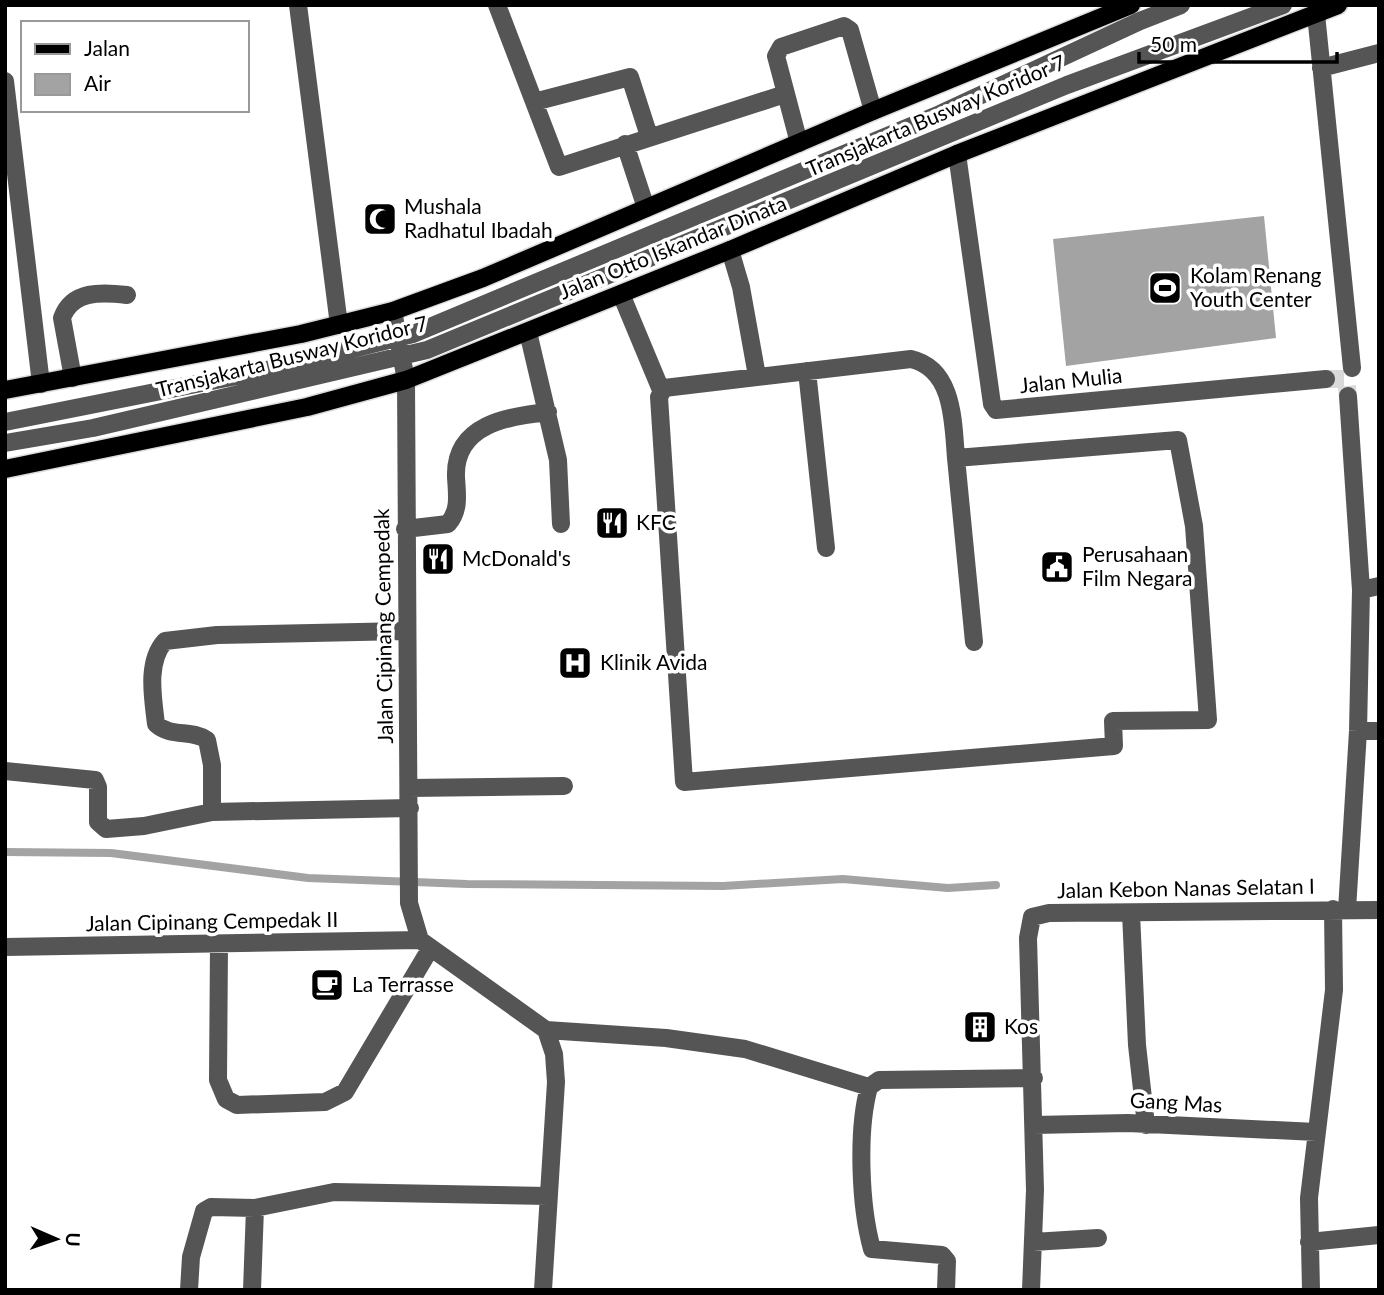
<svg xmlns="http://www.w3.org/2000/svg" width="1384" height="1295" viewBox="0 0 1384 1295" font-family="Lato,sans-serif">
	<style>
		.water { fill: #a3a3a3 }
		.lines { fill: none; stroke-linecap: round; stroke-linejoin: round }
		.stream { stroke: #a3a3a3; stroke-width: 8 }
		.minor-tunnel { stroke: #d9d9d9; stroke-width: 18; stroke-dasharray: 18 9; stroke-linecap: butt }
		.major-casing { stroke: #dbdbdb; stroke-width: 21 }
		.minor { stroke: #555; stroke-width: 18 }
		.major { stroke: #000; stroke-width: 18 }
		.labels { text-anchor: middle; stroke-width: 7; stroke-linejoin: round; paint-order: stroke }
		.street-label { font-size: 21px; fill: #000; stroke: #fff }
		.poi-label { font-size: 21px; fill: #000; stroke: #fff; text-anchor: start }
	</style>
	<rect width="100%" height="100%" fill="#fff"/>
	<!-- water -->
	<path class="water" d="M1264,216L1276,338L1066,366L1053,239Z"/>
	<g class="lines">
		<!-- stream -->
		<path class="stream" d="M5,852L111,853L308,878L467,884L723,886L843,879L948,888L996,885"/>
		<!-- minor-tunnel -->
		<path class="minor-tunnel" d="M1326,379H1346L1348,396"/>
		<defs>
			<path id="major" d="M5,390L301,334L393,311L483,278L873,111L1131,5
				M5,469L307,407L406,380L730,250L957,154L1338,5"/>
		</defs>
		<!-- major casing -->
		<use href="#major" class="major-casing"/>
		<!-- minor -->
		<path class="minor" d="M298,5L339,325
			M497,5L559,167L785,94
			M1316,14L1352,368
			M1321,68L1379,53
			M5,81L41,384
			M534,102L630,77L649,136
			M799,143L776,56L781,47L844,26L850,30L873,111
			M625,144L646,208
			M957,154L992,404L996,410L1326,379
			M730,250L741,287L757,376
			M621,294L661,390
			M393,311L406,380L409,903L420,940L546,1030L554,1054L556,1082L543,1290
			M528,332L558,460L561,524
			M807,371L826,548
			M73,378L62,318C72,290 102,292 127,295
			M5,422L271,369L413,334L940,114L1140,21L1181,5
			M5,443L93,428L427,350L1067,85L1283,5
			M956,458L1178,440L1194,526L1208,720L1113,721L1114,746L684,782L659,397L664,388L911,359C954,369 953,422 956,458L974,642
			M405,529L448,524C460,510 457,495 456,477C454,424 509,416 548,412
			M1361,590L1379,586
			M1358,731H1379
			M5,771L95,780L98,787V822L106,829L144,826L212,812L410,808
			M409,788L564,786
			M212,812V765L207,740C192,729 171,738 156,724C153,698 146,662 165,641L217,635L405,631
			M1347,910L1358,731L1361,590L1348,396
			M1131,913L1137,1045L1146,1125
			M219,945L218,1080L226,1099L237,1105L325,1102L345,1092L430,949
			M5,947L420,940
			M546,1030L666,1038L745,1049L869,1087
			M869,1087C857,1130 860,1206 872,1249L942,1255L947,1261L946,1290
			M869,1087L879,1080L1034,1078
			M1034,1125L1128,1123L1316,1132
			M1033,1242L1098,1238
			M1309,1242L1379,1235
			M189,1290L191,1257L204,1211L211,1207L255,1208L334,1192L548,1196
			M252,1290L255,1208
			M1031,1290L1035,1190L1028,938L1032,917L1049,913L1379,910
			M1311,1290L1309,1198L1334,990L1333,909"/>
		<!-- major -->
		<use href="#major" class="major"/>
	</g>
	<!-- icons -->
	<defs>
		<symbol id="mosque-square" viewBox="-11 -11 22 22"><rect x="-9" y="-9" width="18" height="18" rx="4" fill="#000" stroke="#fff"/><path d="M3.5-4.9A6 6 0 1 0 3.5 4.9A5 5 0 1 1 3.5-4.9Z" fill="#fff"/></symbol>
		<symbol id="stadium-square" viewBox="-11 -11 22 22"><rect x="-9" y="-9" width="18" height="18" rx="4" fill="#000" stroke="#fff"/><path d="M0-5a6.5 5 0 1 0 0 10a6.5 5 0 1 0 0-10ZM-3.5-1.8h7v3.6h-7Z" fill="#fff"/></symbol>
		<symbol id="restaurant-square" viewBox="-11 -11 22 22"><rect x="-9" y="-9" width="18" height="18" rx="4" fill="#000" stroke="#fff"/><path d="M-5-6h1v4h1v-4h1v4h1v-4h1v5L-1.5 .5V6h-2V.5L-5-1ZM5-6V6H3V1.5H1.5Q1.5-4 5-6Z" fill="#fff"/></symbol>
		<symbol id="civic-square" viewBox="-11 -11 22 22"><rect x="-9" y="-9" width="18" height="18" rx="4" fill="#000" stroke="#fff"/><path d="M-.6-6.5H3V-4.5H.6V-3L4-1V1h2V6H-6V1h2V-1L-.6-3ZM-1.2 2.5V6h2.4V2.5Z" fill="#fff"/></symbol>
		<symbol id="hospital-square" viewBox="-11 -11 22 22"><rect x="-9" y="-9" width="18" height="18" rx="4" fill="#000" stroke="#fff"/><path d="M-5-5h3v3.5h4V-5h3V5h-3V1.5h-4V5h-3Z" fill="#fff"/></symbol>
		<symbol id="cafe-square" viewBox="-11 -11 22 22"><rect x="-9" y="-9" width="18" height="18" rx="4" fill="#000" stroke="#fff"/><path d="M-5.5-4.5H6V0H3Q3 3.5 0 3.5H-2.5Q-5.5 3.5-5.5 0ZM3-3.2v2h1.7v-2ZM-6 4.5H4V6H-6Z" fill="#fff"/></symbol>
		<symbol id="building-square" viewBox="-11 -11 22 22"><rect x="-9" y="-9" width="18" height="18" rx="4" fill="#000" stroke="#fff"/><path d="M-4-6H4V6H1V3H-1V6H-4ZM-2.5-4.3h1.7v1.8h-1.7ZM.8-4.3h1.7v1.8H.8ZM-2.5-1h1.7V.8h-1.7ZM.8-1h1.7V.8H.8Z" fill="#fff"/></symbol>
	</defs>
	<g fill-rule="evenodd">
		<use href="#mosque-square" x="361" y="200" width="38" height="38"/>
		<use href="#stadium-square" x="1146" y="269" width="38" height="38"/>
		<use href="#restaurant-square" x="593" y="504" width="38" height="38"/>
		<use href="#restaurant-square" x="419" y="540" width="38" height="38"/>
		<use href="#civic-square" x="1038" y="548" width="38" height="38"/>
		<use href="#hospital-square" x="556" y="644" width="38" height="38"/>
		<use href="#cafe-square" x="308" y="966" width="38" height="38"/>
		<use href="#building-square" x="961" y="1008" width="38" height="38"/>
	</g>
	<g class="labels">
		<!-- street labels -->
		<g class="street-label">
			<text transform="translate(936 116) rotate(-23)" y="7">Transjakarta Busway Koridor 7</text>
			<text transform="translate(673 248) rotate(-22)" y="7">Jalan Otto Iskandar Dinata</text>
			<text transform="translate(292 357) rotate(-14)" y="7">Transjakarta Busway Koridor 7</text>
			<text transform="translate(1071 381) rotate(-6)" y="7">Jalan Mulia</text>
			<text transform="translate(384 626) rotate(-91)" y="7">Jalan Cipinang Cempedak</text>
			<text transform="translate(1186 889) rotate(-1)" y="7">Jalan Kebon Nanas Selatan I</text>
			<text transform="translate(212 922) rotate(-1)" y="7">Jalan Cipinang Cempedak II</text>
			<text transform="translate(1176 1103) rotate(3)" y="7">Gang Mas</text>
		</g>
		<!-- poi labels -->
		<g class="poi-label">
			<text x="404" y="214">Mushala<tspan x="404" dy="24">Radhatul Ibadah</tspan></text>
			<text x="1190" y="283">Kolam Renang<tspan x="1190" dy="24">Youth Center</tspan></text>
			<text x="636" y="530">KFC</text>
			<text x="1082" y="562">Perusahaan<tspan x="1082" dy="24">Film Negara</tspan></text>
			<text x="462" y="566">McDonald's</text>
			<text x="600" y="670">Klinik Avida</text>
			<text x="352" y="992">La Terrasse</text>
			<text x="1004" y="1034">Kos</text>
		</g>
	</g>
	<!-- border -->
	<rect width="1384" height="1295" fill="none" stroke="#000000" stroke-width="14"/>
	<!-- legend -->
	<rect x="21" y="21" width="228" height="91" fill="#ffffff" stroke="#999999" stroke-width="2"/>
	<rect x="35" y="44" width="35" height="10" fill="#000000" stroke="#999999" stroke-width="2"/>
	<text x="84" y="56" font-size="21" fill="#000000">Jalan</text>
	<rect x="35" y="74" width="35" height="21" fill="#a3a3a3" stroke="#999999" stroke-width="2"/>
	<text x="84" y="91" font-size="21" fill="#000000">Air</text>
	<!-- north arrow -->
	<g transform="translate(56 1239) rotate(92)" stroke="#ffffff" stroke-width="5" paint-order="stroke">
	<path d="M0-5L12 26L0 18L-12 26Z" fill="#000000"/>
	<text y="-10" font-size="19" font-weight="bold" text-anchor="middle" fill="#000000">U</text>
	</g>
	<!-- scale -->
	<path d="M1139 52v10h198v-10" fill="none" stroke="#000000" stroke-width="3.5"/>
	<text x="1150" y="52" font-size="21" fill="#000000" stroke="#ffffff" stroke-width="5" paint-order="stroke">50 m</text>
</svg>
